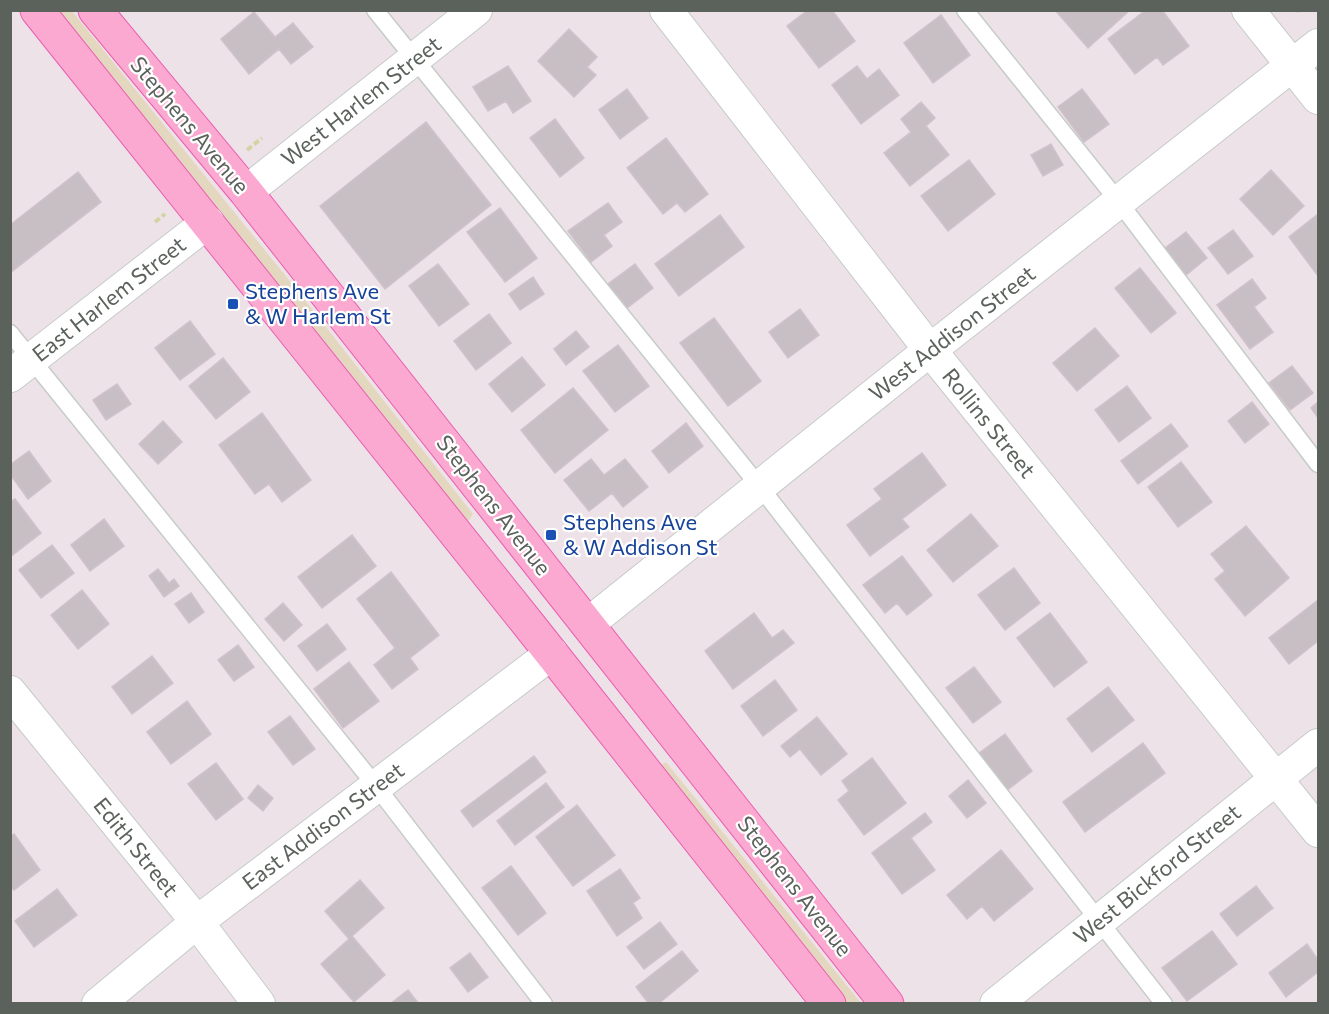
<svg xmlns="http://www.w3.org/2000/svg" width="1329" height="1014" viewBox="0 0 1329 1014" font-family="Commissioner,sans-serif">
	<style>
		.green { fill: #e3d8bf }
		.building { fill: #c8bfc5; stroke: #d1c1cb; stroke-width: 1.5 }
		.lines { fill: none; stroke-linecap: round; stroke-linejoin: round }
		.lane-casing { stroke: #c6ccc8; stroke-width: 19 }
		.street-casing { stroke: #c6ccc8; stroke-width: 34 }
		.primary-casing { stroke: #ea5eb1; stroke-width: 35 }
		.path { stroke: #d5d2a3; stroke-width: 4; stroke-dasharray: 6 3; stroke-linecap: butt }
		.lane { stroke: #fff; stroke-width: 16 }
		.street { stroke: #fff; stroke-width: 32 }
		.primary { stroke: #fba9d0; stroke-width: 33 }
		.transit-dot { fill: #1a4fb4; stroke: #fff; stroke-width: 2 }
		.labels { text-anchor: middle; stroke-width: 4.5; stroke-linejoin: round; paint-order: stroke }
		.street-label { font-size: 22px; fill: #5b625c; stroke: #fff }
		.transit-label { font-size: 22px; fill: #164399; stroke: #fff; text-anchor: start }
	</style>
	<rect width="100%" height="100%" fill="#ede2e8"/>
	<!-- green -->
	<path class="green" d="M55,11H72L293,285L473,514L467,523Z
		M666,762L861,1003H837L651,772Z"/>
	<!-- building -->
	<path class="building" d="M808,10H832L855,41L819,68L787,26Z
		M1055,10H1130L1088,48Z
		M1146,10H1162L1189,46L1163,65L1157,57L1135,74L1108,39Z
		M254,12L275,37L293,23L313,47L291,64L279,49L249,74L221,39Z
		M941,15L970,55L933,83L904,43Z
		M569,29L597,57L587,67L596,75L574,97L538,61Z
		M508,66L531,101L513,113L506,101L488,111L473,87Z
		M857,66L867,79L879,69L899,95L861,124L832,85Z
		M627,89L648,118L620,139L599,110Z
		M1082,89L1109,124L1084,142L1058,107Z
		M921,102L935,118L926,126L949,155L910,186L884,153L911,132L901,119Z
		M555,119L584,158L560,177L530,138Z
		M426,122L491,205L385,289L320,206Z
		M666,138L708,194L685,212L677,203L663,214L627,168Z
		M1051,144L1063,165L1043,176L1031,155Z
		M969,160L995,194L948,231L921,196Z
		M1271,170L1304,206L1273,235L1240,199Z
		M78,172L101,202L10,273V225Z
		M608,203L622,222L604,235L612,246L591,262L568,231Z
		M500,208L537,258L505,282L467,232Z
		M1318,214V276L1289,237Z
		M720,215L744,247L679,296L655,264Z
		M1233,230L1253,256L1228,274L1208,248Z
		M1186,232L1207,258L1185,276L1164,249Z
		M438,264L469,304L439,326L409,286Z
		M635,264L653,288L627,308L608,284Z
		M1140,268L1176,313L1151,333L1115,288Z
		M533,277L544,294L520,310L509,294Z
		M1252,279L1266,298L1254,307L1273,332L1250,349L1217,305Z
		M800,309L819,335L788,358L769,332Z
		M489,314L511,343L476,370L454,341Z
		M714,318L761,381L728,406L680,343Z
		M190,321L215,354L180,380L155,348Z
		M1095,328L1119,356L1077,391L1053,363Z
		M576,331L589,347L566,365L554,349Z
		M618,345L649,386L615,412L583,371Z
		M522,357L545,385L512,412L489,384Z
		M223,358L250,392L216,419L189,386Z
		M1292,366L1313,393L1290,410L1269,383Z
		M117,384L131,404L106,420L93,400Z
		M1127,386L1151,418L1119,442L1095,410Z
		M573,388L608,430L555,473L521,430Z
		M1252,402L1269,424L1245,443L1228,421Z
		M1318,402V418L1311,408Z
		M262,413L311,480L282,502L269,484L255,494L219,445Z
		M163,421L182,442L158,464L139,444Z
		M686,423L703,446L669,473L652,451Z
		M1171,424L1188,446L1138,484L1121,461Z
		M29,451L51,481L28,499L10,474V465Z
		M922,453L946,485L902,519L909,527L870,556L847,525L882,499L874,489Z
		M591,459L604,475L625,459L648,487L623,507L612,493L589,511L564,480Z
		M1181,462L1212,502L1178,527L1148,487Z
		M15,499L41,533L10,557V502Z
		M971,514L998,546L953,582L927,550Z
		M104,519L124,546L90,571L71,545Z
		M1246,526L1289,578L1245,616L1215,579L1225,571L1211,554Z
		M352,535L376,566L322,608L298,577Z
		M52,545L74,573L41,598L19,570Z
		M902,556L932,595L907,615L897,603L885,613L863,585Z
		M1014,568L1040,603L1005,630L978,595Z
		M158,569L169,583L174,579L179,586L164,597L149,576Z
		M391,572L439,635L410,658L418,669L392,689L374,665L395,648L357,599Z
		M82,590L109,624L78,649L51,615Z
		M191,593L204,612L189,623L175,604Z
		M1318,600V641L1289,664L1269,638Z
		M283,603L302,625L284,641L265,619Z
		M754,613L772,638L783,630L794,643L733,689L705,651Z
		M1050,613L1087,662L1054,687L1017,638Z
		M327,624L346,649L317,671L298,646Z
		M238,645L254,667L234,681L218,660Z
		M152,656L173,683L132,714L112,687Z
		M349,662L379,701L343,728L314,689Z
		M974,667L1001,702L973,723L946,688Z
		M775,680L797,710L763,736L741,706Z
		M1108,687L1134,720L1092,752L1067,719Z
		M187,701L211,734L171,764L147,732Z
		M290,716L315,749L293,765L268,732Z
		M817,717L847,754L821,775L800,749L790,757L781,746Z
		M1005,734L1032,771L1006,791L978,754Z
		M1143,743L1165,773L1085,832L1063,802Z
		M534,756L546,772L473,827L461,811Z
		M872,758L906,803L864,835L838,800L849,791L842,781Z
		M216,763L243,799L216,820L188,784Z
		M968,780L986,803L967,818L949,796Z
		M546,783L564,807L515,845L497,821Z
		M258,785L273,798L263,811L248,798Z
		M577,805L615,855L573,886L536,837Z
		M925,813L932,822L911,838L935,870L902,894L872,853Z
		M14,834L40,870L14,890L10,886V837Z
		M1001,850L1033,889L994,921L982,906L967,919L947,895Z
		M511,866L546,913L518,935L482,888Z
		M620,869L640,898L633,903L642,918L617,936L587,891Z
		M360,880L384,908L352,936L385,975L354,1002L321,964L349,939L325,911Z
		M1256,886L1273,908L1237,936L1220,914Z
		M57,889L77,915L34,947L15,921Z
		M660,922L677,944L644,969L627,947Z
		M1212,931L1237,964L1187,1001L1162,968Z
		M1307,944L1318,960V972L1286,997L1269,973Z
		M682,951L698,971L658,1004H649L636,987Z
		M470,953L488,977L468,992L450,968Z
		M408,990L419,1004H390Z"/>
	<g class="lines">
		<defs>
			<path id="lane" d="M375,10L760,487L1164,1004
				M965,10L1119,202L1318,464
				M10,333L376,786L544,1004"/>
			<path id="street" d="M666,10L930,350L1318,831
				M1248,10L1318,98
				M246,192L476,10
				M10,376L208,222
				M588,624L930,350L1318,45
				M10,692L197,922L259,1004
				M98,1004L197,922L552,653
				M996,1004L1318,745"/>
			<path id="primary" d="M37,10L529,625L829,1004
				M95,10L246,192L887,1004"/>
		</defs>
		<!-- lane casing -->
		<use href="#lane" class="lane-casing"/>
		<!-- street casing -->
		<use href="#street" class="street-casing"/>
		<!-- primary casing -->
		<use href="#primary" class="primary-casing"/>
		<!-- path -->
		<path class="path" d="M1296,10L1299,11
			M247,150L262,138
			M155,222L165,214"/>
		<!-- lane -->
		<use href="#lane" class="lane"/>
		<!-- street -->
		<use href="#street" class="street"/>
		<!-- primary -->
		<use href="#primary" class="primary"/>
	</g>
	<!-- markers -->
	<g class="transit-dot">
		<rect x="227" y="298" width="12" height="12" rx="3"/>
		<rect x="545" y="529" width="12" height="12" rx="3"/>
	</g>
	<g class="labels">
		<!-- street labels -->
		<g class="street-label">
			<text transform="translate(361 101) rotate(-38)" y="8">West Harlem Street</text>
			<text transform="translate(190 125) rotate(50)" y="8">Stephens Avenue</text>
			<text transform="translate(109 299) rotate(-38)" y="8">East Harlem Street</text>
			<text transform="translate(952 333) rotate(-38)" y="8">West Addison Street</text>
			<text transform="translate(989 423) rotate(51)" y="8">Rollins Street</text>
			<text transform="translate(494 505) rotate(52)" y="8">Stephens Avenue</text>
			<text transform="translate(323 826) rotate(-37)" y="8">East Addison Street</text>
			<text transform="translate(136 847) rotate(51)" y="8">Edith Street</text>
			<text transform="translate(1157 874) rotate(-39)" y="8">West Bickford Street</text>
			<text transform="translate(795 886) rotate(52)" y="8">Stephens Avenue</text>
		</g>
		<!-- transit labels -->
		<g class="transit-label">
			<text x="245" y="299">Stephens Ave<tspan x="245" dy="25">&amp; W Harlem St</tspan></text>
			<text x="563" y="530">Stephens Ave<tspan x="563" dy="25">&amp; W Addison St</tspan></text>
		</g>
	</g>
	<!-- border -->
	<rect width="1329" height="1014" fill="none" stroke="#5b625c" stroke-width="24"/>
</svg>
